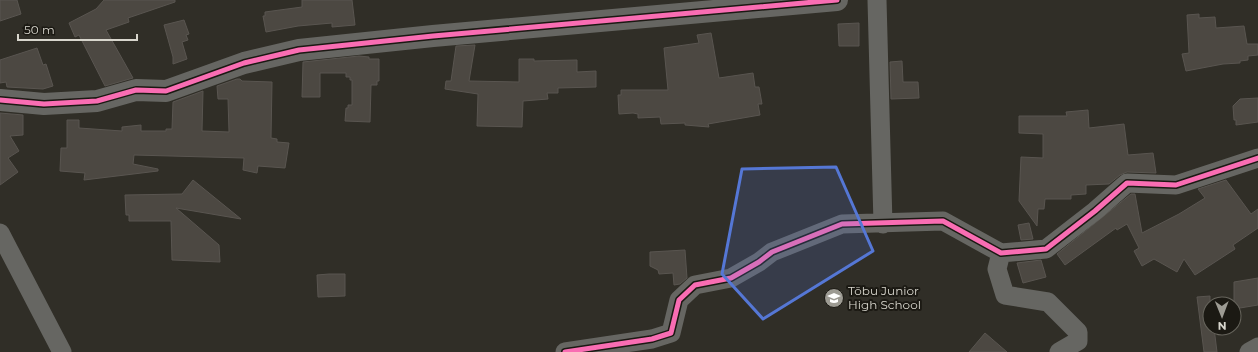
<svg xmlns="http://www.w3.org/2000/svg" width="1258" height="352" viewBox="0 0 1258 352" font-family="Montserrat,sans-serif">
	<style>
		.building { fill: #4c4842; stroke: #595550 }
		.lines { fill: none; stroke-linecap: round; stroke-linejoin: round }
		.minor { stroke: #666662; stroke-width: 19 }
		.tertiary { stroke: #666662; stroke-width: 22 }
		.cycleway-casing { stroke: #1b1913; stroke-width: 8 }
		.cycleway { stroke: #f96db3; stroke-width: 5 }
		.marked { fill: #5577d5; fill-opacity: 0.2; stroke: #5577d5; stroke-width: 3; stroke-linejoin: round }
		.labels { text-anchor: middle; stroke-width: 4; stroke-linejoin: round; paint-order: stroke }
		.poi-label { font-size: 12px; fill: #d8d6cd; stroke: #1b1913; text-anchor: start }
	</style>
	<rect width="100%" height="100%" fill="#302e27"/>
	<!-- building -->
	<path class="building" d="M0,0H17L21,14L0,21Z
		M104,0H175V2L128,18L129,22L106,30L133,78L105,86L79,35L75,37L69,23L96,9Z
		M302,0H352L355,25L332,27V23L298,26L266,32L263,16H265V12L302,7Z
		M1199,14V18L1215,17L1216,28L1244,26L1247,44H1258V55L1248,56V60L1240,61V63L1223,64L1186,71L1182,54L1189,53L1187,15Z
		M184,20L189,34L186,35L188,40L182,42L187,59L173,64V57L164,25Z
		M859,23V46H839L838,24Z
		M711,33L719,78L753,73L755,87H759L762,104H758L760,115L708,124L709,127L685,125V123L661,124L660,117L638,118V114L633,113L619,114L618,95H621V90H668L664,48L699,43L697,35Z
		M475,45L469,81L519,82V59H534V61L577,60V72L596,71V87L558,88V93H547L548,99L523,101L522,127L477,126L478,94L445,89L446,81H451L456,46Z
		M37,48L43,65L46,64L53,86L43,89L7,87L6,82L0,83V60Z
		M359,56L369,57V59H379V81H377V85H371L370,122L345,121L346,108H348V105H352V80H350V77H346V73H320V97H302L303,62Z
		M902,61L903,82H918L919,98L891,99L890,62Z
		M237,79H240L242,81L272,82L271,138L277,139V142L289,143L285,168L258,166L257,173L243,170L244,158L134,155L133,164L158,169V171L84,180L85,173L60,171L61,148H67V120H79V128L122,131V127L141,125V131H166V129H172L173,102L203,91L202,131L229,132L228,99H218L217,86Z
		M1258,98V122L1236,125V120H1234L1233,106L1240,99Z
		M1088,110L1089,128L1124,124L1128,155L1153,153L1156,173L1127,172L1120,175L1109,184L1086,185V194L1071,195V199H1045L1044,209H1038L1037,226L1019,201L1021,157L1043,158V134L1019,133V116H1067L1066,112Z
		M0,113L23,115V135L10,136L19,151L8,158L18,172L0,185Z
		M193,180L241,219L176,208L219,245L220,262L172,260L171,221H129V215H126L125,195L182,194Z
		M1226,180L1251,214L1258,209V228L1233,245L1235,249L1195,275L1184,259L1177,272L1154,259L1142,266L1134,251L1139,248L1127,224L1117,230L1116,228L1065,265L1057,254L1131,194H1135L1142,233L1179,214L1205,198L1198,189Z
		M1029,223L1033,239L1021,240L1018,225Z
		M685,250L687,278L680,284L674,285L673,273L659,274L658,270L650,266V252Z
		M1041,260L1046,277L1023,283L1017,263Z
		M329,274H345V296L318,297L317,275Z
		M1258,278V305L1234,309V282Z
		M1210,296V328H1214L1217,352H1204L1197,297Z
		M985,333L1007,352H969Z"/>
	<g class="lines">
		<!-- minor -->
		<path class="minor" d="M877,0L883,224
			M0,233L62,352
			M1001,253L997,269L1005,295L1048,302L1078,332V341L1059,352
			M565,352L652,339L671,333L679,300L695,285L731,278L759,262L772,252L842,224L943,221L1001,253L1046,249L1095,211L1127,183L1176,185L1258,158
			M1249,352L1258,347"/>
		<!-- tertiary -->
		<path class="tertiary" d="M0,100L44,104L97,101L136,90L166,91L244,63L299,50L433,36L837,0"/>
		<defs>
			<path id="cycleway" d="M0,100L44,104L97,101L136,90L166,91L244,63L299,50L433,36L837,0
				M565,352L652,339L671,333L679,300L695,285L731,278L759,262L772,252L842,224L943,221L1001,253L1046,249L1095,211L1127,183L1176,185L1258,158"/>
		</defs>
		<!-- cycleway casing -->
		<use href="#cycleway" class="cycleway-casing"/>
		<!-- cycleway -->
		<use href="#cycleway" class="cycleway"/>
	</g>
	<!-- marked area -->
	<path class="marked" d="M836,167L873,251L763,319L722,274L742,169Z"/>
	<!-- icons -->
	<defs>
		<symbol id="school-disc" viewBox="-11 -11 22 22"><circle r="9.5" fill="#9d9b93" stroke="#1b1913"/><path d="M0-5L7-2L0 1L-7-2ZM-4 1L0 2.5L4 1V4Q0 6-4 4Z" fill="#fff"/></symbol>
	</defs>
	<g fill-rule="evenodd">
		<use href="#school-disc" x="823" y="287" width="22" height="22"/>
	</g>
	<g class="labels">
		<!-- poi labels -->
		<g class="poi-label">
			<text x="848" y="295">Tōbu Junior<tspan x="848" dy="14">High School</tspan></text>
		</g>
	</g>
	<!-- north arrow -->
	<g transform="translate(1222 316) rotate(179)"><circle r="19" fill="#1b1913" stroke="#67655d"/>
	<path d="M0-3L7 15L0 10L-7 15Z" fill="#9d9b93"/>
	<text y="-6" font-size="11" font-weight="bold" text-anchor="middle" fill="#d8d6cd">N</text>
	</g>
	<!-- scale -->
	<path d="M18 34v6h119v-6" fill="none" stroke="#d8d6cd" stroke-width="2"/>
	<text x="24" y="34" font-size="12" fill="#d8d6cd" stroke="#1b1913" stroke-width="3" paint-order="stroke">50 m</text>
</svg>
